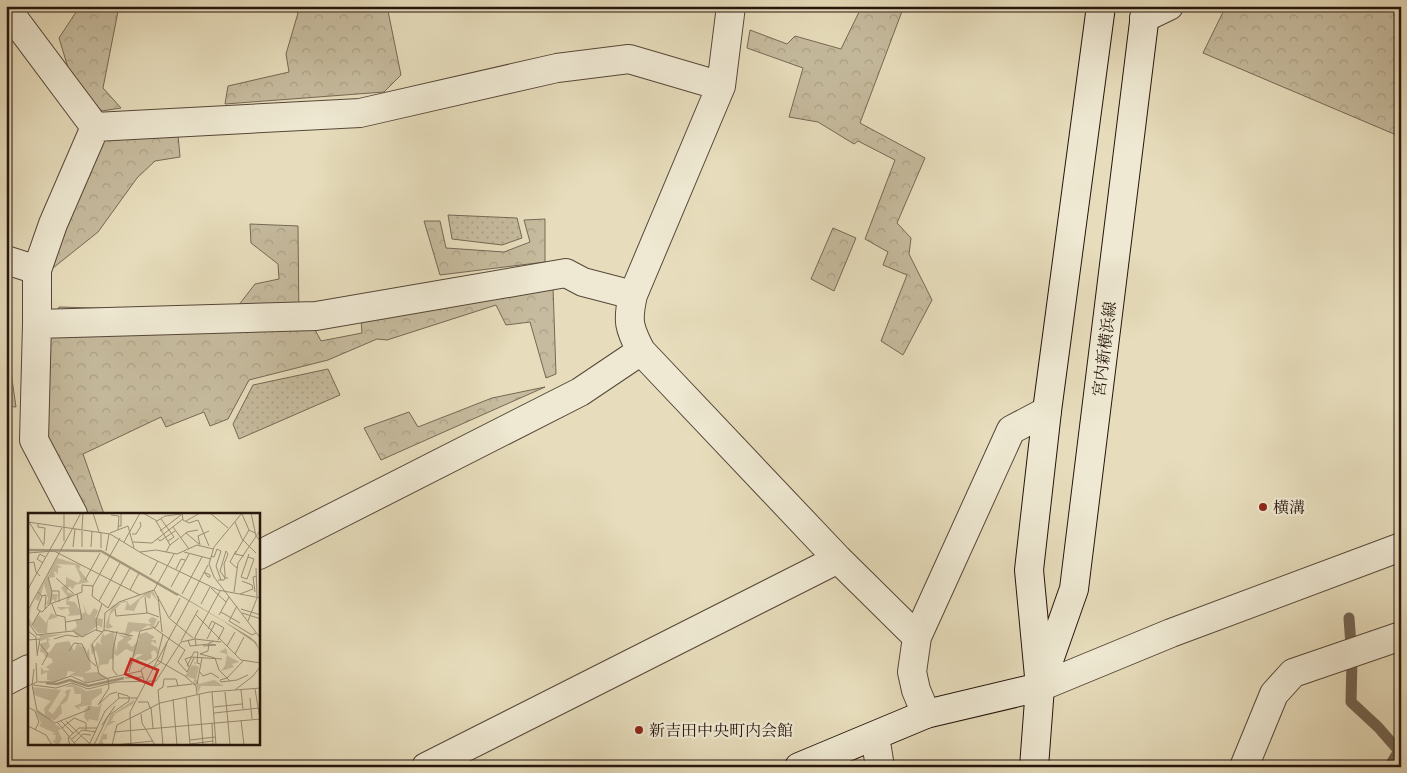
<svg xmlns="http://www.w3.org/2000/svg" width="1407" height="773" viewBox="0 0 1407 773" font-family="'EB Garamond','Noto Serif JP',serif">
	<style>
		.grass { fill: url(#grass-dots); stroke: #766855 }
		.forest { fill: url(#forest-crowns); stroke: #766855 }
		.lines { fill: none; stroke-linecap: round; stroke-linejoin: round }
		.stream { stroke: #726452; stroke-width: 11 }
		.street-casing { stroke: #564738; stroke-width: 30 }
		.secondary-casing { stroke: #26150c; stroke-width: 30 }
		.street { stroke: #efe9d3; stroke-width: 28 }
		.secondary { stroke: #efe9d3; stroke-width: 28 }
		.poi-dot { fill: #8f2418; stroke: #efe9d3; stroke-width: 2 }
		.labels { text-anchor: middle; stroke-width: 4.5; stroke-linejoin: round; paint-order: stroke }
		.street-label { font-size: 16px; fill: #26150c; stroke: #efe9d3 }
		.poi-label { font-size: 16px; fill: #26150c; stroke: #efe9d3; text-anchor: start }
		.inset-river { fill: none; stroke: #a59980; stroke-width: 2.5 }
		.inset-road { fill: none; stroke: #9a8d76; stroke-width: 1 }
		.view { fill: #d62828; fill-opacity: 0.15; stroke: #d62828; stroke-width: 2.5 }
		.inset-edge { fill: none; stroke: #26150c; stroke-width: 2.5 }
	</style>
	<defs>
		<pattern id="grass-dots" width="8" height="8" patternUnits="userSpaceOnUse" patternTransform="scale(1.25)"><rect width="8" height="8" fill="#c6bb9e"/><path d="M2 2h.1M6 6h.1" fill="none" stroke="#aaa087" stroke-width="1.8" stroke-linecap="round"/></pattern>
		<pattern id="forest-crowns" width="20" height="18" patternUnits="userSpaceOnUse" patternTransform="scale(1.25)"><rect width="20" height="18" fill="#c6bb9e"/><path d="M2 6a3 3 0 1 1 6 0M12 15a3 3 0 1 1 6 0" fill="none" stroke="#aaa087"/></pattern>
	</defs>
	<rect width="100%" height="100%" fill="#e7ddbc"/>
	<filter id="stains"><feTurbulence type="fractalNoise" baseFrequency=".004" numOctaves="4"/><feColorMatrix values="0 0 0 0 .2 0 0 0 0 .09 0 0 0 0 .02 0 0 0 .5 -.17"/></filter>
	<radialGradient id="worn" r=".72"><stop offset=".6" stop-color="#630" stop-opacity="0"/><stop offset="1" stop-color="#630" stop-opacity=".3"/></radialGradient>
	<!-- grass -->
	<path class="grass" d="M448,215L517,218L522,238L502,245L452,239Z
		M328,369L340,395L239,439L233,424L253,385Z"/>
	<!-- forest -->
	<path class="forest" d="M80,6H119L103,88L121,108L102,111L72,81L59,38Z
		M287,6H387L401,75L384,92L225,104L228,86L289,72L286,54L298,13Z
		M855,6H904L860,123L925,158L897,223L911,238L909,254L932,300L903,355L881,341L907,275L883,265L888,252L865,239L895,160L858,141L854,144L818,122L789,117L803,68L747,48L750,30L787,44L795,36L841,49L860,10Z
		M1226,6H1401V137L1203,53Z
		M178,135L180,157L155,161L137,178L98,232L53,268L62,233L102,138Z
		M545,219V262L440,275L424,221H440L446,248L504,252L530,242L524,220Z
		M250,224L298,226L299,327L313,326L321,341L362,333L361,318L553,287L556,374L546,378L530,322L506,325L496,305L387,340L377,339L328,360L249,380L228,419L210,426L204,412L166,427L161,417L83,454L104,514H87L45,437V338L59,307L130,309L238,306L255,284L279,279L278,264L251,243Z
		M833,228L856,238L834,291L811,279Z
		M10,365L16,407L6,406V367Z
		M545,387L381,460L364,428L409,412L418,427L492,398Z"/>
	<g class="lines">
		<!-- stream -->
		<path class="stream" d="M1349,618L1352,659L1351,702L1378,727L1399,751L1389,767"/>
		<defs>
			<path id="street" d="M731,6L721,86L633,295C627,321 629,328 641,351L838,559L917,637L912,672L916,690L926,714
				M6,8L95,127L53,224L37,270V324L34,440L73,514
				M1144,18L1169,6
				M95,127L360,113L557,68L629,59L721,86
				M6,260L37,270
				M37,324L316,316L566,273L583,282L633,295
				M259,555L580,392L641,351
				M917,637L1011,430L1047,411
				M6,681L29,669
				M1040,687L1171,633L1401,547
				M875,736L880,767
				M426,767L838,559
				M1244,767L1274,694L1293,673L1401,636"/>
			<path id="secondary" d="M1042,680L1074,589L1146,6
				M799,767L926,714L1040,687
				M1034,767L1040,687L1029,570L1047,411L1101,6"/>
		</defs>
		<!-- street casing -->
		<use href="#street" class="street-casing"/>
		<!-- secondary casing -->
		<use href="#secondary" class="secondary-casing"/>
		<!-- street -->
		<use href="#street" class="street"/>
		<!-- secondary -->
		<use href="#secondary" class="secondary"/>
	</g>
	<!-- markers -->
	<g class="poi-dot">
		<circle cx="1263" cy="507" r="5"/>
		<circle cx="639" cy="730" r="5"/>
	</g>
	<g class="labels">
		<!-- street labels -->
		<g class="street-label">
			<text transform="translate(1104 349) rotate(-83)" y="6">宮内新横浜線</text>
		</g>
		<!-- poi labels -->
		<g class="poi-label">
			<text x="1273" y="513">横溝</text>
			<text x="649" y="736">新吉田中央町内会館</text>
		</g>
	</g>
	<!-- overview -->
	<g transform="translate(28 513)">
		<rect width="232" height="232" fill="#e7ddbc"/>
		<path d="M29,45L53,52L51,56L61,69L47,72L45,76L41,73L39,79L45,81L40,88L47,89L54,101L57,99L55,90L59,101L62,102L66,95L70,98L67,105L75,106L74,115L70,112L55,124H50L44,117L49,114L47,106L52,107V102L39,103L42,101L40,95L33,97L29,94H43L38,91L39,83L33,75L38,71V64L50,70L53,66L47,52L28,51L34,54L30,55V61L26,58L27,64L21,65L24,81H30L28,89L25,86L22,91L19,92H18L20,86L16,71L11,88L7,86ZM120,78H125L131,90L123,80L122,86L117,83L112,86L106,98L97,97L99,89L93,90L82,102L81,110L85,114L80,116L77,114L84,93L96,88H99L102,93ZM4,91L1,104L4,111L11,102L18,110L23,100L30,104L20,107L19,120H10L1,109L0,102ZM119,101L120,107L124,104L129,106L125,115L120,112L110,119L105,118L101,121L104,126L99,129L104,134L111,127L110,122L118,119L127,124L123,127H128V131L124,128L123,131L130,135V142L126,137L123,139L124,145L118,148L111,146L110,151L106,147L105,151L102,152L104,148L115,141H109L104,146L105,139L98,136L89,143L86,141V146H95H82L80,151L72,152L70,157L71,147L68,137L64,142L62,131L67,134L69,129L74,132L72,128L76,117H81L75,119L76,123L86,118L88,140L90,129L96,125L90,122L98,123L93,119L90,109L93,119L97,120L100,109L123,111L120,107ZM36,121L19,125L23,127L20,128L22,133L18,138L21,140L28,130L35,129L41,128L46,138L49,131L58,135V140L61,135L63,156L56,160L70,159L80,165L57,170L55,164L42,162L47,159L40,158L38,164L27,169L19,167V159L13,162V154L16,158L22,157L18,154L25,149L23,145L17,144L16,140L12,139L13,130L19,129L18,126L13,128L11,122ZM198,135L200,143L211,149L204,151L206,154L193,158L197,153L199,141L191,139ZM166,149L168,150L167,152L171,154L168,166L171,171L186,167L196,173H173L170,180L168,169L165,170V169L167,166L157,163L164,152L167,153ZM45,171L59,178L74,175V180L64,187L63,193L70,194L74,190L70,208L61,206L60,209L56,204L57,196L62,192L51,194L52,197L46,193L53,190V181H47L45,174H36ZM5,174L33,177L20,198L25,201L38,182L37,178L43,176L39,188L33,192L34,200L27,207L20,206L34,216L30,217L34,226L30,232L24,228L27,227L28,222H24L27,220L11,213L13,210L8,199L10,197L17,202L16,195L23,188L6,182ZM107,186L105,191L87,201L83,208H88L79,213L75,221H79V226L74,227L76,232H70L82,203Z" fill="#c6bb9e"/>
		<path d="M147,80H149L222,124L228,129L232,138L226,129L195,108Z" fill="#a59980"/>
		<path class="inset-river" d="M0,37L73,38L150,82M18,170L29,171L42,167L60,173L96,165"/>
		<path class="inset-road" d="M65,0L71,19M115,0L129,8L137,3L154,1M154,0L155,7L161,10L170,7L181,33M182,0L200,15M214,0L186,34L181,51L186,64L233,126M223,0L228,23L233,29M214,1L221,17L227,20M83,2L91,3L90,17M133,6L146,24L140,28M128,8L142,32M158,8L172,0M0,9L82,21L115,41L190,77L233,85M1,9L16,33M207,9L214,26L228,40M10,11V14L17,15L16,31M90,13H93V0M145,14L161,36M54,16L55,0M132,18L153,2M82,20L100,13L106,35M158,20L171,31M104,21H108L113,13L112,9M92,25L65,73L64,83L80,95L102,55M129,25L132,28L147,18M152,25L159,19L170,17M36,28V0M96,29L112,0M105,29L124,30L155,6M172,32L170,23L181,18M45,34L47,16M54,34V18M63,34L64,18M73,35V19M78,38L81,21M208,38L202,49L209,55M112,39L128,37L149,41L169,32L185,36M138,39L142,32L151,25M156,39L183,46M0,40L26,38L112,82M183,43L186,44L189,36L193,38L188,53L193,67M216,43L207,41L221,17M220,44L226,46L219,66L213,64L221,41M0,50L6,49L8,59L12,63M15,50L9,46L12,41L17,44M228,55L229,84M148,56L153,46L157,47M176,59L182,62V64H180ZM122,62L130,48M20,64L24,79L22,91M28,65L46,81M57,67L72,40M190,67H196L197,65V60L196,51L200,41L198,38L192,58L197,65H200M143,74L161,41M183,75L198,89M0,76L34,15M102,77L111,60M126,77L141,105L165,125M126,77L146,41M24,78H31V89M10,79L14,83L9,96L14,99L22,91L49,81M206,79L210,50L233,16M227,79L225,64L229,63M154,81L174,44M212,81L225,76L224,72L214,68M14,83L18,82L17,96M130,83L134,119M117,84L119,100M71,88L92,50M24,91L28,102L37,104L38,118M173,91L182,74M209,93L201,108L224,122L228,120M87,96L88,103L120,100L131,104M213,96L233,102M0,97L53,0M193,99L212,110M214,100L233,106M167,101L213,147L233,150M191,102L201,84M142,104L152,85M220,108L229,85M0,109L9,122M38,109L54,106L49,81L54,79V72L65,73M4,112L12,98M126,115L157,137L150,149L159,159M180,116L184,108L196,115L190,127M69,117L68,107L74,91M76,117L105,123M0,118L8,124L9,140M89,118L85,137V157L89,162M8,122L45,118L54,124L67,117L75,119M26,126L39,122L50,124M179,126L187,110M0,127L12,126L9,143M160,127L162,133L181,131M153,128L170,97M186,128L181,130L180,138L172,141L187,145L191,157L202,168M11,130L20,141L14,152M168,132L167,124L192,78M175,133L188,132L181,131M199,133L207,119M41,138L46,130L54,131L61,147L68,153M207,141L216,124M129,147L157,163L168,173L169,181M215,148L199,165L192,167L193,169L209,167L220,162M159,153L166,139H170L169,150L172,151M161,154L157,146L163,144L194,146M125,156L133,149L139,129M171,158L175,163L183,160L191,165M101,159L112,118L128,114L131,108M159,159L166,145M97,165L115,164M81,167L71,161L64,131L76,117L77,100L91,89L126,77M116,167L113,157L129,145L135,121M10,169H26L43,163L58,170L113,158M165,171H169L174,145M4,172L9,198L27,210L62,196L60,193M4,172L6,156M5,172L28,175L44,170L60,176L88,169L128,168L153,129L167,126L193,129M0,173L9,169L8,150M139,174L164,171M227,176L232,206M207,177L225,163L232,154M213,177L215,196M184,179L188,232M197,179L200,209M171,181L175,232M158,184L162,232M91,185L90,180L100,183M222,185L224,206M145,186L149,232M110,189H120L122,195M71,191L82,181L89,179M70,192L81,175L80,167M0,194L7,198L11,209L7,217M123,194L125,215M186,194L214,191M186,200L231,195M113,201L114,210L127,232M213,207L216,232M33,208L45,220M38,208L62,231M200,209L202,232M30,210L48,232M184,210L185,232M74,212L87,193M0,213L18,222L24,232M34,215L46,205L58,210V217M86,219L233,206M44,226L54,217L68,219M162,227L187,224M46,230L55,221L63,222M162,231L185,228M42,232L40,225L51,215H69M61,232L77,198L91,185H109M66,232L80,203L101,188V183M84,232L89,212L132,190L181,179L233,175M87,232L125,228M103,232L102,199L180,52M135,232L130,177L135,174L136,166H148L150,173"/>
		<path class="view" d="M103,146L130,157L124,172L97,161Z"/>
		<rect width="232" height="232" class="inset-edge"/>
	</g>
	<!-- margin -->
	<rect width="1407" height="773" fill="none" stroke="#e7ddbc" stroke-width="25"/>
	<rect x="8" y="8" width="1392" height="758" fill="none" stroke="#26150c" stroke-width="2.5"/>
	<rect x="12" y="12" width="1382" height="748" fill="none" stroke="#26150c"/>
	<rect width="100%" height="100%" filter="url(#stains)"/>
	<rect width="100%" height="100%" fill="url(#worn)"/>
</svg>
